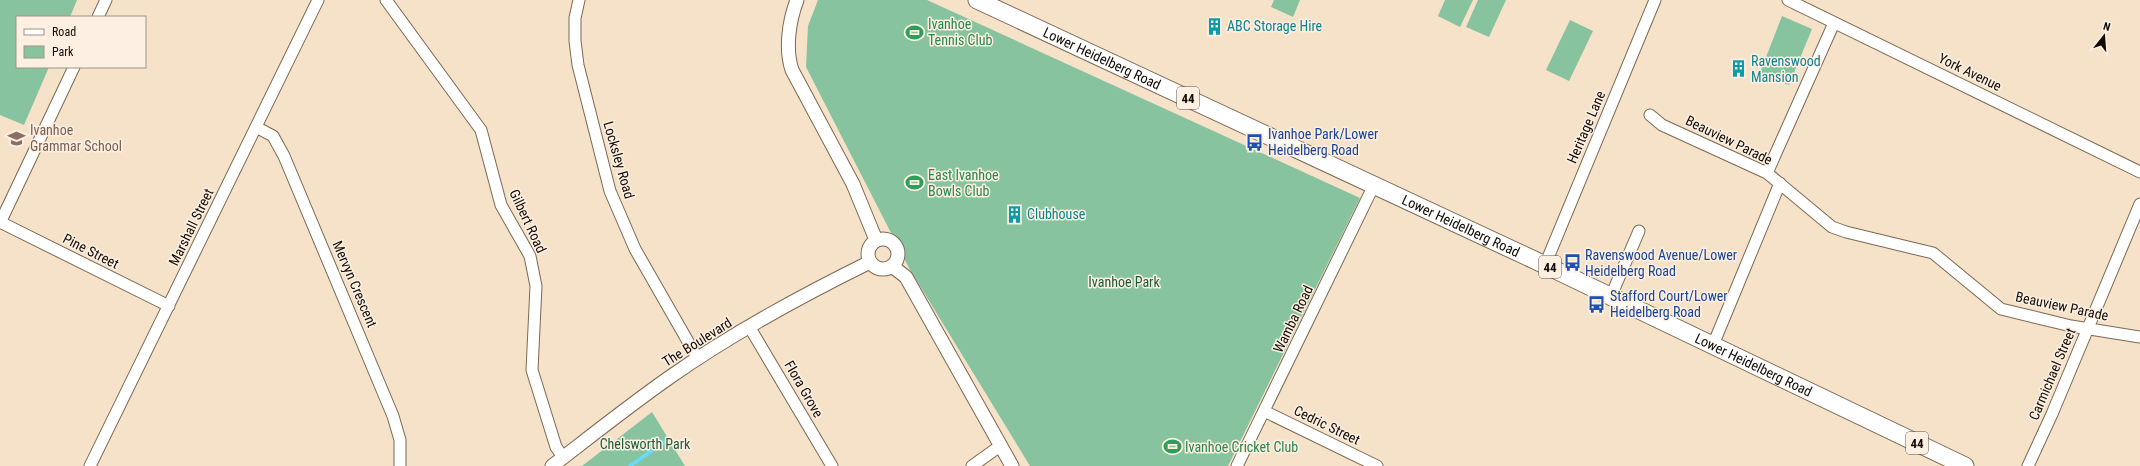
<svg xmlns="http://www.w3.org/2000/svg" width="2140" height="466" viewBox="0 0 2140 466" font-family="'Roboto Condensed',sans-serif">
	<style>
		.green { fill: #88c3a0 }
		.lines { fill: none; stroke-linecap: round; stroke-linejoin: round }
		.stream { stroke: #66dbfe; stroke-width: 3.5 }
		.minor-casing { stroke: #7b6953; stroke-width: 13 }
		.tertiary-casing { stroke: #7b6953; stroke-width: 15 }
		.primary-casing { stroke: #7b6953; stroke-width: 19 }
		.minor { stroke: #fff; stroke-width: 11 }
		.tertiary { stroke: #fff; stroke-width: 13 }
		.primary { stroke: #fff; stroke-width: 17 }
		.labels { text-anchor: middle; stroke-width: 3; stroke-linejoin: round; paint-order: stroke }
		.shield { fill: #fdf0e2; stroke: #585047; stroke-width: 1 }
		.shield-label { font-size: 13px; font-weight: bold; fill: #110b04 }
		.leisure-label { font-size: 14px; fill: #27864d; stroke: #fdf0e2; text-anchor: start }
		.culture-label { font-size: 14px; fill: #0d838f; stroke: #fdf0e2; text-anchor: start }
		.street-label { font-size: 14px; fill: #110b04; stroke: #fdf0e2 }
		.education-label { font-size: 14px; fill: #785e54; stroke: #fdf0e2; text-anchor: start }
		.transit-label { font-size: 14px; fill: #164399; stroke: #fdf0e2; text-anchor: start }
		.park-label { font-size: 14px; fill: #185c3b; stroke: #fdf0e2 }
	</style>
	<rect width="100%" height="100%" fill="#f6e2c9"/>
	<!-- green -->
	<path class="green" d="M0,0H77L70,17H17V67H49L24,125L0,115Z
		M818,0H927L1360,198L1228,466H1030L909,268L806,67L808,26Z
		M1274,0H1300L1293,17L1271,7Z
		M1445,0H1473L1460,27L1438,16Z
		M1478,0H1506L1489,37L1466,27Z
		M1782,16L1812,29L1789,85L1759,75Z
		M1570,20L1593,31L1569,81L1546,70Z
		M652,412L685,466H582Z"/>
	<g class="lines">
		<!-- stream -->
		<path class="stream" d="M630,466L664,442"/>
		<defs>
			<path id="minor" d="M386,0L481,130L501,205L530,256L536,286L532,370L556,447L563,457
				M579,0L575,18V41L578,65L610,191L635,249L698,359
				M1788,0L2140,172
				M98,17L106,0
				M1650,115L1662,125L1767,173L1832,227L1846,232L1933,253L2001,309L2071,326L2140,337
				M256,127L273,136L284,156L393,416L400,440V466
				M1767,173L1834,23
				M0,222L169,306
				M0,223L74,67
				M1545,265L1655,0
				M1611,296L1639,231
				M750,328L832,466
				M1713,345L1780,183
				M1264,411L1377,466
				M90,466L318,0
				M972,466L1000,446
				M1237,466L1374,185
				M2028,466L2052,414L2140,204"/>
			<path id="tertiary" d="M797,0C789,21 785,49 792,70L853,184L876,240
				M868 254a15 15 0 1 1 30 0a15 15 0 1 1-30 0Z
				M892,266L906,277L1012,466
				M552,466C591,436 630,405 670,377C731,334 803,295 870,262"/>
			<g id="primary">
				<path id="s1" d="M977,0L1545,265L1965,466"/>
			</g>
		</defs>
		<!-- minor casing -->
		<use href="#minor" class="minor-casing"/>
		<!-- tertiary casing -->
		<use href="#tertiary" class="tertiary-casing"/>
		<!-- primary casing -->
		<use href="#primary" class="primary-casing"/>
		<!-- minor -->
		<use href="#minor" class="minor"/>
		<!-- tertiary -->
		<use href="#tertiary" class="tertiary"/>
		<!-- primary -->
		<use href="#primary" class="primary"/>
	</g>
	<!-- icons -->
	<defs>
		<symbol id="building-bare" viewBox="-9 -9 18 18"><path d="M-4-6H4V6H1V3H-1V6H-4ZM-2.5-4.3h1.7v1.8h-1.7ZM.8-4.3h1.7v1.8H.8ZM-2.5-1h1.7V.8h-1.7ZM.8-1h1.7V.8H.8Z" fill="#0f9aa8" stroke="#fdf0e2" stroke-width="2.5" paint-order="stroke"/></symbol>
		<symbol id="stadium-bare" viewBox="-9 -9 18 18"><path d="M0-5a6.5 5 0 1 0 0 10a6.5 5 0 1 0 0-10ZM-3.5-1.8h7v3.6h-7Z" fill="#2e9e5b" stroke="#fdf0e2" stroke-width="2.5" paint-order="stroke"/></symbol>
		<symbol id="school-bare" viewBox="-9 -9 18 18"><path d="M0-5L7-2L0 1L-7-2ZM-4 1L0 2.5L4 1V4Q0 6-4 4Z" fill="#8d6e63" stroke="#fdf0e2" stroke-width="2.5" paint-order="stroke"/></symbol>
		<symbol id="bus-bare" viewBox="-9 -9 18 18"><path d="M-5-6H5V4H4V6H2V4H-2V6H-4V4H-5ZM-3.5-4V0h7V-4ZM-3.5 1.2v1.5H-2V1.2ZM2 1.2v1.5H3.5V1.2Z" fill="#1a4fb4" stroke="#fdf0e2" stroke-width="2.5" paint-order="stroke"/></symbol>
	</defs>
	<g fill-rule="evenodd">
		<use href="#building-bare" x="1202" y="14" width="25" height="25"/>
		<use href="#stadium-bare" x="902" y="20" width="25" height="25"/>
		<use href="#building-bare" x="1726" y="56" width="25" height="25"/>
		<use href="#school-bare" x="4" y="126" width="25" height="25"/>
		<use href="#bus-bare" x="1242" y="130" width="25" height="25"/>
		<use href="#stadium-bare" x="902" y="170" width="25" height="25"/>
		<use href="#building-bare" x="1002" y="202" width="25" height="25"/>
		<use href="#bus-bare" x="1560" y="250" width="25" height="25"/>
		<use href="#bus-bare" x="1584" y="292" width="25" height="25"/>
		<use href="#stadium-bare" x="1160" y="434" width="25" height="25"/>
	</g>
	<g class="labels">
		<!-- shield labels -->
		<g class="shield">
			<rect x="1177" y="87" width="22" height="22" rx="3"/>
			<rect x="1539" y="256" width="22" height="22" rx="3"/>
			<rect x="1906" y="432" width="22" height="22" rx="3"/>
		</g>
		<g class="shield-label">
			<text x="1188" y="103">44</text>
			<text x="1550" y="272">44</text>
			<text x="1917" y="448">44</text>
		</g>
		<!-- leisure labels -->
		<g class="leisure-label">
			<text x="928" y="29">Ivanhoe<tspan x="928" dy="16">Tennis Club</tspan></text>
			<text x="928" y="180">East Ivanhoe<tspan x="928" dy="16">Bowls Club</tspan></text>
			<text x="1185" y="452">Ivanhoe Cricket Club</text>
		</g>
		<!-- culture labels -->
		<g class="culture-label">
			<text x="1227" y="31">ABC Storage Hire</text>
			<text x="1751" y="66">Ravenswood<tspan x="1751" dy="16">Mansion</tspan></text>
			<text x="1027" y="219">Clubhouse</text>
		</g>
		<!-- street labels -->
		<g class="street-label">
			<text dy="5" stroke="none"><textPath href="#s1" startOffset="138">Lower Heidelberg Road</textPath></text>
			<text transform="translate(1970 72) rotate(26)" y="5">York Avenue</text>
			<text transform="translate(1586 127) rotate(-67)" y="5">Heritage Lane</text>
			<text transform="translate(1729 140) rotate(26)" y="5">Beauview Parade</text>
			<text transform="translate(619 160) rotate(74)" y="5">Locksley Road</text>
			<text transform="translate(528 221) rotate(65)" y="5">Gilbert Road</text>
			<text dy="5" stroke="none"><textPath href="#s1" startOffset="534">Lower Heidelberg Road</textPath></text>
			<text transform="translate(191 227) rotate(-64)" y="5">Marshall Street</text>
			<text transform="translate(91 251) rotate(27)" y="5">Pine Street</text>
			<text transform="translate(355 284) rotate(67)" y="5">Mervyn Crescent</text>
			<text transform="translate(2062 306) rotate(12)" y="5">Beauview Parade</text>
			<text transform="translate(1293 319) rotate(-64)" y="5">Wamba Road</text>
			<text transform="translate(697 342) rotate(-32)" y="5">The Boulevard</text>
			<text dy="5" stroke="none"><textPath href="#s1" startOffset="858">Lower Heidelberg Road</textPath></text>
			<text transform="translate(2052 374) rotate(-67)" y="5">Carmichael Street</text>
			<text transform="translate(804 389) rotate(60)" y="5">Flora Grove</text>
			<text transform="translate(1327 425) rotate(26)" y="5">Cedric Street</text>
		</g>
		<!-- education labels -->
		<g class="education-label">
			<text x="30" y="135">Ivanhoe<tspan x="30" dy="16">Grammar School</tspan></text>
		</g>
		<!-- transit labels -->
		<g class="transit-label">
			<text x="1268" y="139">Ivanhoe Park/Lower<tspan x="1268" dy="16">Heidelberg Road</tspan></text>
			<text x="1585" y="260">Ravenswood Avenue/Lower<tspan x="1585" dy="16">Heidelberg Road</tspan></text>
			<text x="1610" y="301">Stafford Court/Lower<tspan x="1610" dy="16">Heidelberg Road</tspan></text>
		</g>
		<!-- park labels -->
		<g class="park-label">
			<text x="1124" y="287">Ivanhoe Park</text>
			<text x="645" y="449">Chelsworth Park</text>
		</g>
	</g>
	<!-- legend -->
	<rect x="16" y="16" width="130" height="52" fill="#fdf0e2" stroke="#9f9489"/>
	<rect x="24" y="29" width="20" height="6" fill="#ffffff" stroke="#9f9489"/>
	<text x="52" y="36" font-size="12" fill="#110b04">Road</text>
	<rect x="24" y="46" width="20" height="12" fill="#88c3a0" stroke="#9f9489"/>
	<text x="52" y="56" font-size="12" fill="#110b04">Park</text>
	<!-- north arrow -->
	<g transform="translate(2104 36) rotate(17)" stroke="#fdf0e2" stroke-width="3" paint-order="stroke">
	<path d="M0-3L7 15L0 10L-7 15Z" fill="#110b04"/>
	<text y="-6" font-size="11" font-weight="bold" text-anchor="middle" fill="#110b04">N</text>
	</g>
</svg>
